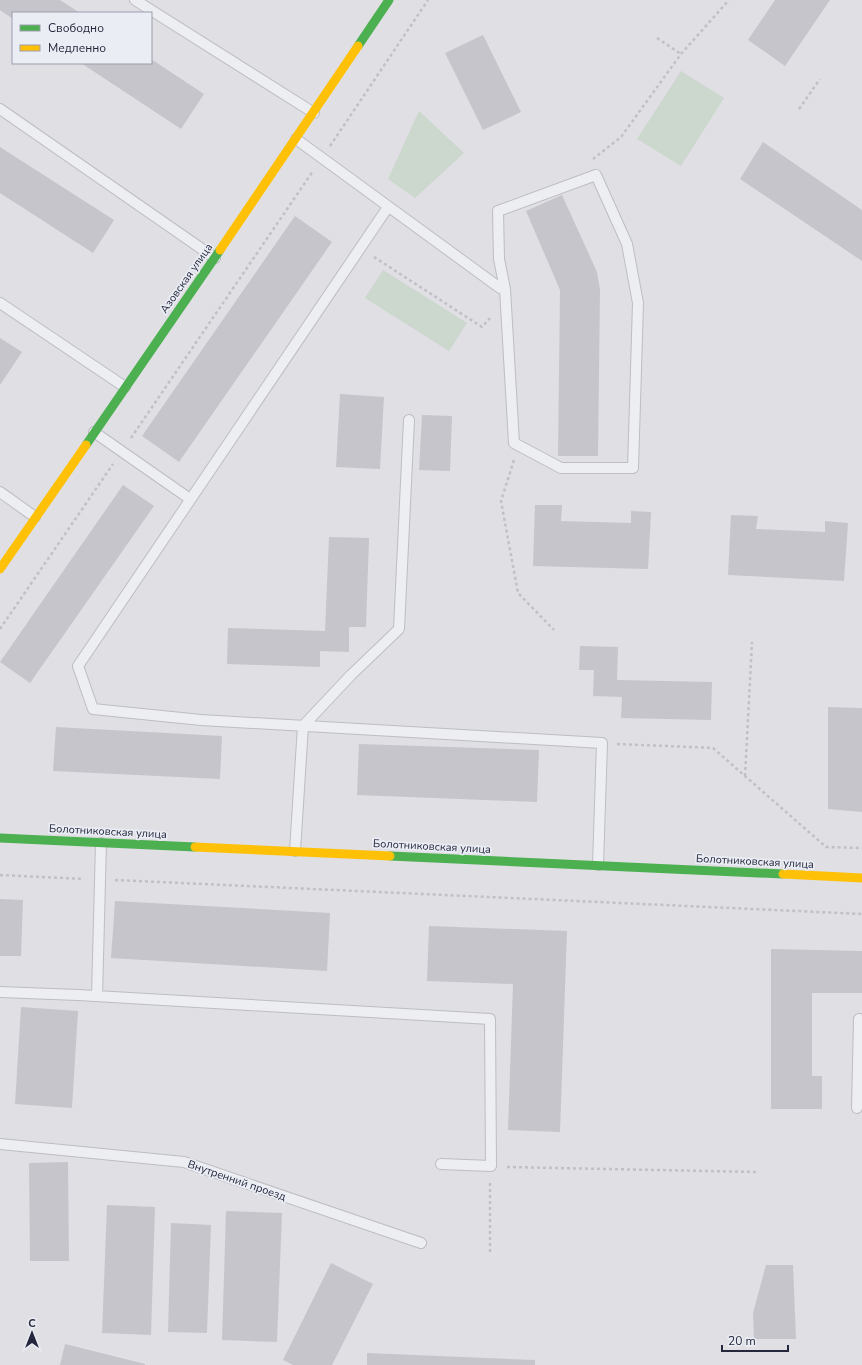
<svg xmlns="http://www.w3.org/2000/svg" width="862" height="1365" viewBox="0 0 862 1365" font-family="'Nunito Sans',sans-serif">
	<style>
		.green { fill: #ccd7ce }
		.building { fill: #c5c5cb }
		.lines { fill: none; stroke-linecap: round; stroke-linejoin: round }
		.lane-casing { stroke: #bdbdc2; stroke-width: 12 }
		.path { stroke: #c0c0c7; stroke-width: 2.5; stroke-dasharray: 3 3; stroke-linecap: butt }
		.lane { stroke: #edeef1; stroke-width: 10 }
		.fast { stroke: #4caf50; stroke-width: 9 }
		.slow { stroke: #ffc107; stroke-width: 9 }
		.labels { text-anchor: middle; stroke-width: 3.5; stroke-linejoin: round; paint-order: stroke }
		.street-label { font-size: 11px; fill: #25283d; stroke: #ebedf4 }
	</style>
	<rect width="100%" height="100%" fill="#dfdfe4"/>
	<!-- green -->
	<path class="green" d="M681,71L724,98L681,166L637,139Z
		M419,111L464,153L415,198L388,179Z
		M383,270L467,323L449,351L365,298Z"/>
	<!-- building -->
	<path class="building" d="M0,0H60L80,13H13V19L0,10Z
		M775,0H830L785,66L748,40Z
		M483,35L521,112L483,130L445,53Z
		M151,59L204,94L181,129L81,63H151Z
		M763,142L862,210V261L740,179Z
		M0,147L114,220L93,253L0,193Z
		M562,195L597,272L600,290L598,456H558L560,290L526,211Z
		M295,216L332,242L179,462L142,436Z
		M0,338L22,352L0,385Z
		M340,394L384,397L380,469L336,467Z
		M422,415L452,416L450,471L419,470Z
		M123,485L154,506L30,683L0,662Z
		M535,505H562L561,521L631,523V511L651,512L648,569L533,566Z
		M731,515L758,516L756,529L825,532V521L848,523L844,581L728,575Z
		M329,537L369,538L366,627H349V652L320,651V667L227,664L228,628L325,631Z
		M580,646L618,647L617,680L712,682L711,720L621,718L622,697L593,696L594,670H579Z
		M828,707L862,708V812L828,809Z
		M56,727L222,736L220,779L53,771Z
		M359,744L539,750L537,802L357,795Z
		M0,899L23,900L21,956H0Z
		M115,901L330,913L327,971L111,958Z
		M429,926L567,931L560,1132L508,1130L513,984L427,981Z
		M771,949L862,951V993H812V1076H822V1109H771Z
		M21,1007L78,1011L72,1108L15,1104Z
		M68,1162L69,1261H30L29,1163Z
		M107,1205L155,1207L151,1335L102,1333Z
		M226,1211L282,1213L277,1342L222,1340Z
		M171,1223L211,1225L207,1333L168,1332Z
		M331,1263L373,1284L332,1365H293L283,1360Z
		M766,1265H793L796,1339H754L753,1313Z
		M65,1344L145,1364V1365H60Z
		M367,1353L535,1360V1365H367Z"/>
	<g class="lines">
		<defs>
			<path id="lane" d="M135,0L314,113
				M0,109L215,258
				M296,139L500,288L505,289L499,259L498,211L596,175L627,244L638,303L633,468H561L514,443L505,289
				M388,207L78,666L93,709L201,720L602,743L598,865
				M0,303L125,387
				M94,432L190,499
				M0,492L35,517
				M295,851L303,726L351,675L399,629L409,420
				M0,992L78,995L490,1019L491,1166L441,1164
				M97,996L101,843
				M857,1108L859,1019L862,1020
				M0,1144L184,1162L421,1243"/>
		</defs>
		<!-- lane casing -->
		<use href="#lane" class="lane-casing"/>
		<!-- path -->
		<path class="path" d="M657,38L681,54
			M799,109L820,79
			M330,146L428,0
			M593,159L621,137L681,54L729,0
			M374,257L482,327L490,318
			M131,438L313,171
			M514,460L501,501L518,593L554,630
			M0,629L113,464
			M617,744L713,748L826,847L862,848
			M745,776L752,642
			M0,875L84,879
			M115,880L862,914
			M507,1167L757,1172
			M490,1252V1181"/>
		<!-- lane -->
		<use href="#lane" class="lane"/>
		<!-- fast -->
		<path class="fast" d="M358,46L389,0
			M86,445L220,250
			M0,838L195,847
			M390,856L783,874"/>
		<!-- slow -->
		<path class="slow" d="M220,250L358,46
			M0,569L86,445
			M195,847L390,856
			M783,874L862,878"/>
	</g>
	<g class="labels">
		<!-- street labels -->
		<g class="street-label">
			<text transform="translate(186 278) rotate(-55)" y="4">Азовская улица</text>
			<text transform="translate(108 831) rotate(3)" y="4">Болотниковская улица</text>
			<text transform="translate(432 846) rotate(3)" y="4">Болотниковская улица</text>
			<text transform="translate(755 861) rotate(3)" y="4">Болотниковская улица</text>
			<text transform="translate(237 1180) rotate(19)" y="4">Внутренний проезд</text>
		</g>
	</g>
	<!-- legend -->
	<rect x="12" y="12" width="140" height="52" fill="#ebedf4" stroke="#9c9eab"/>
	<rect x="20" y="25" width="20" height="6" fill="#4caf50" stroke="#9c9eab"/>
	<text x="48" y="32" font-size="12" fill="#25283d">Свободно</text>
	<rect x="20" y="45" width="20" height="6" fill="#ffc107" stroke="#9c9eab"/>
	<text x="48" y="52" font-size="12" fill="#25283d">Медленно</text>
	<!-- north arrow -->
	<g transform="translate(32 1333)" stroke="#ebedf4" stroke-width="3" paint-order="stroke">
	<path d="M0-3L7 15L0 10L-7 15Z" fill="#25283d"/>
	<text y="-6" font-size="11" font-weight="bold" text-anchor="middle" fill="#25283d">С</text>
	</g>
	<!-- scale -->
	<path d="M722 1345v6h66v-6" fill="none" stroke="#25283d" stroke-width="2"/>
	<text x="728" y="1345" font-size="12" fill="#25283d" stroke="#ebedf4" stroke-width="3" paint-order="stroke">20 m</text>
</svg>
